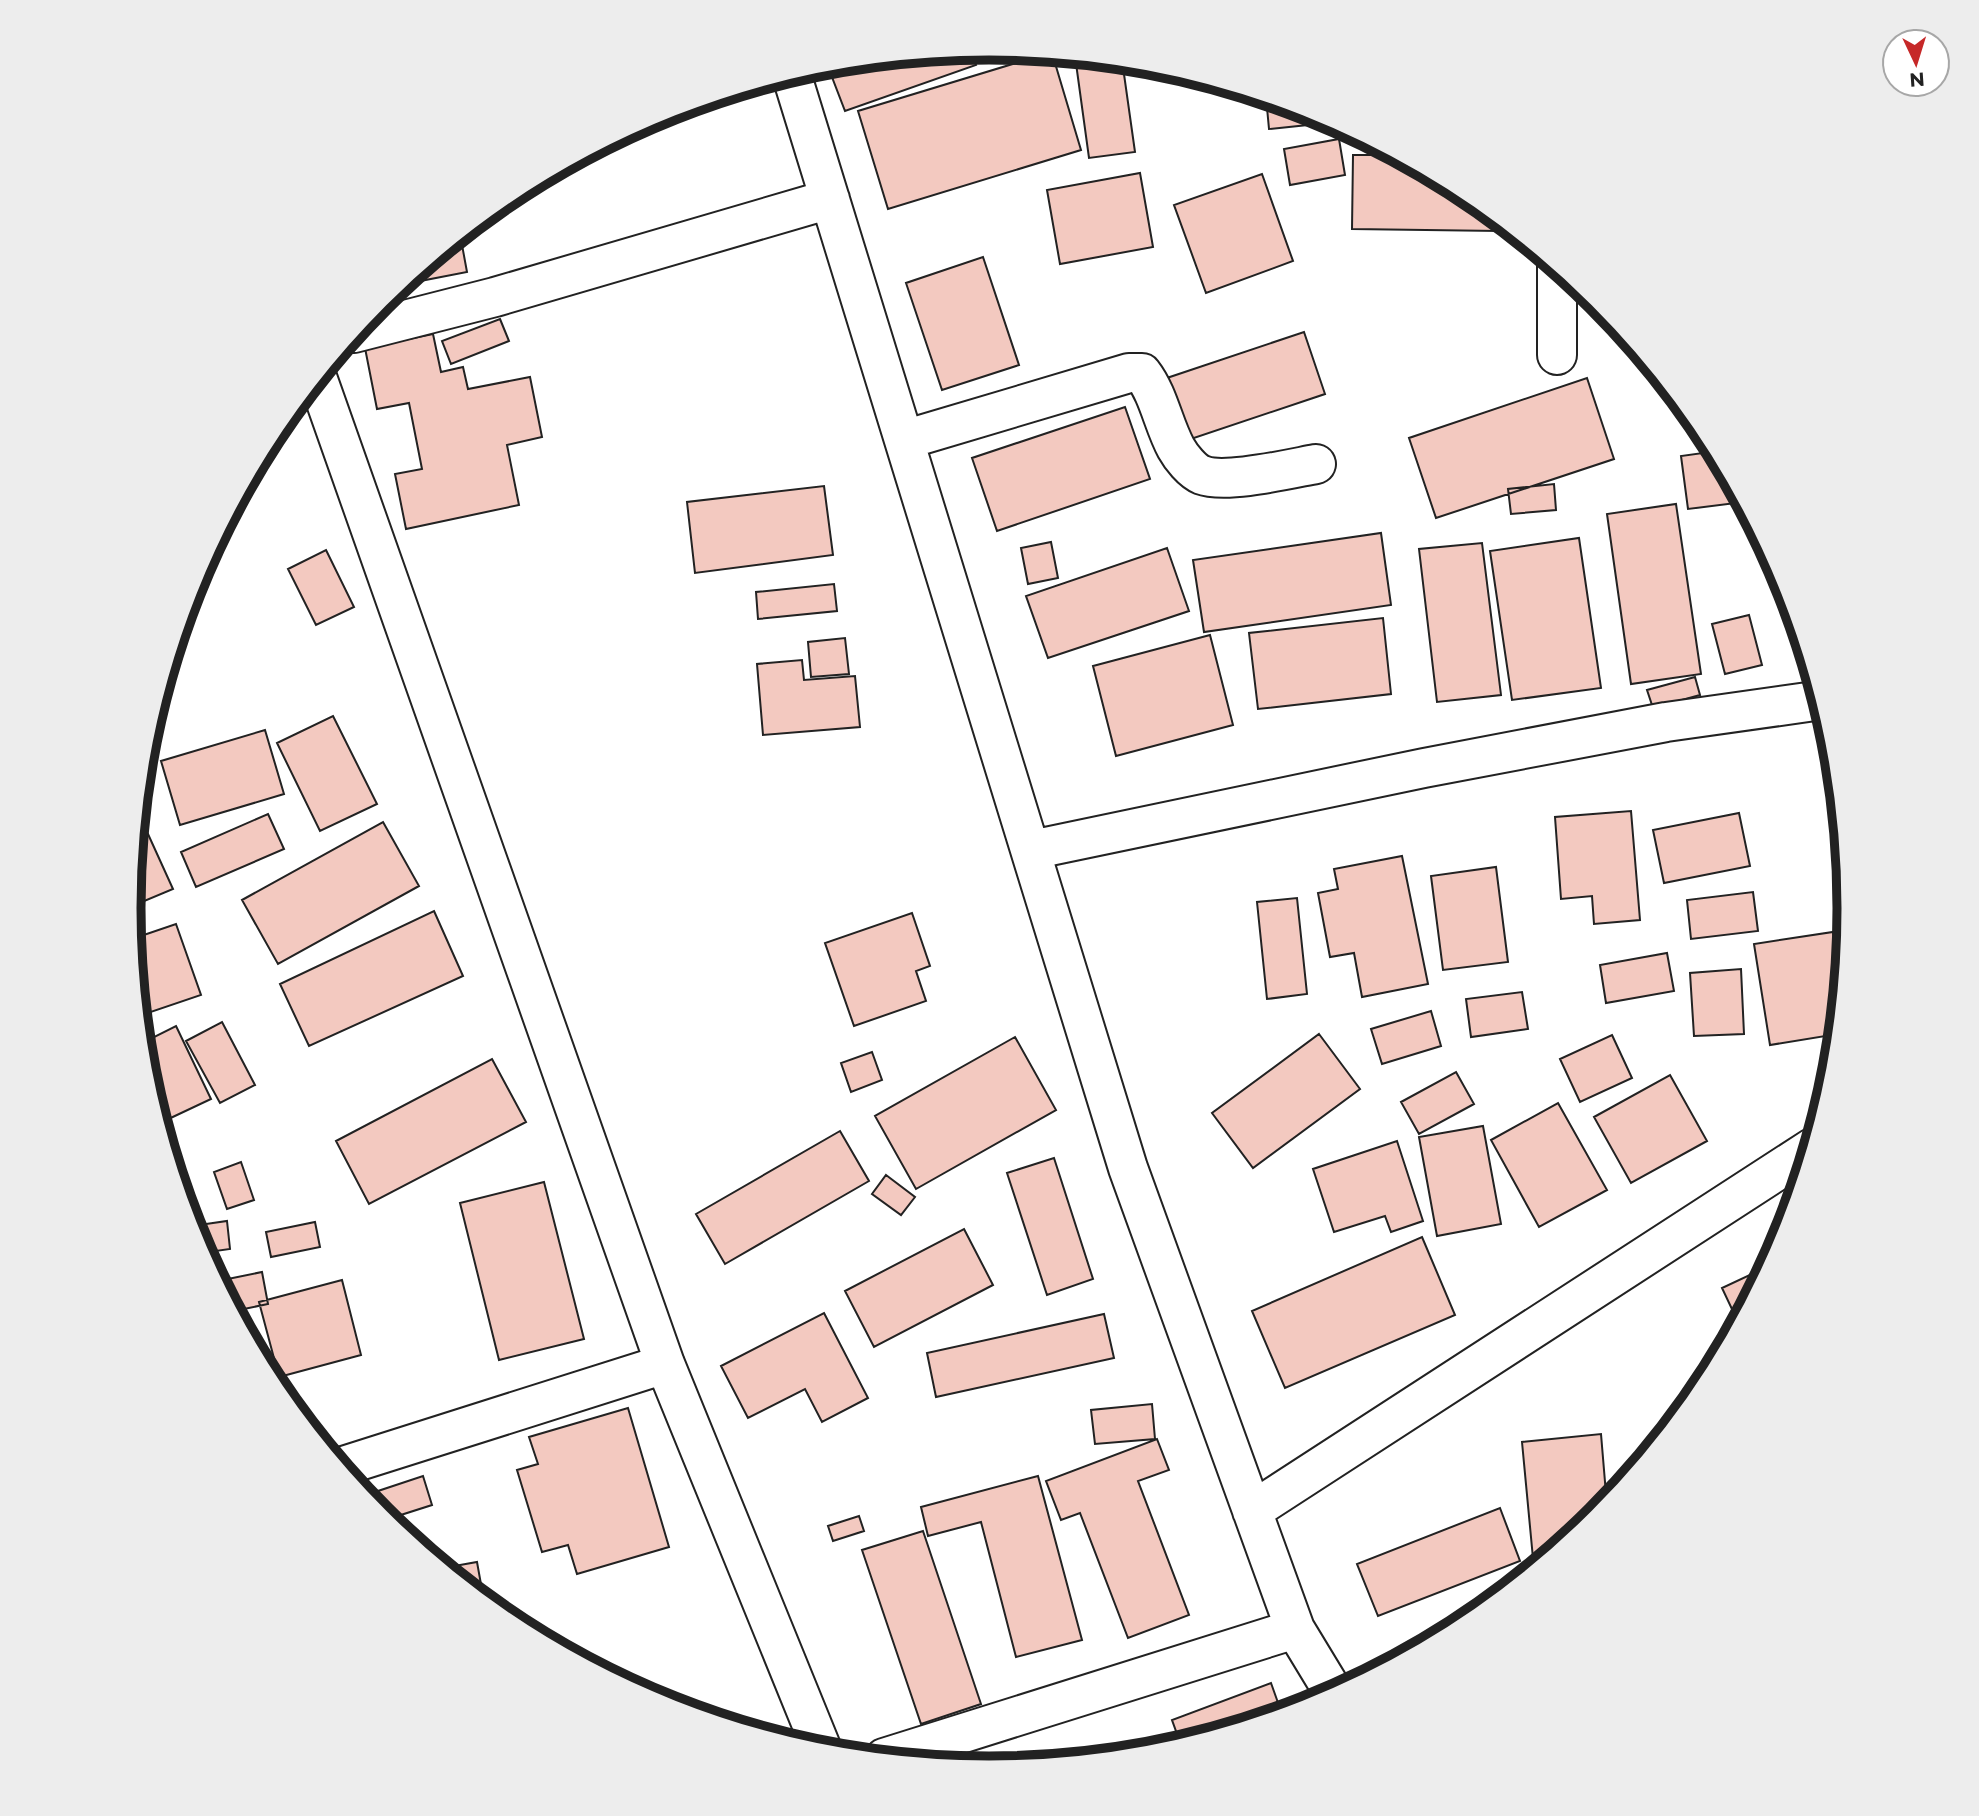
<svg xmlns="http://www.w3.org/2000/svg" width="1979" height="1816" viewBox="0 0 1979 1816" font-family="Montserrat,sans-serif">
	<style>
		.building { fill: #f3c9c0; stroke: #222; stroke-width: 2 }
		.lines { fill: none; stroke-linecap: round; stroke-linejoin: round }
		.minor-casing { stroke: #222; stroke-width: 42 }
		.minor { stroke: #fff; stroke-width: 38 }
		.rim { fill: none; stroke: #222; stroke-width: 9 }
	</style>
	<rect width="100%" height="100%" fill="#fff"/>
	<!-- building -->
	<path class="building" d="M970,49L976,65L845,111L827,64Z
		M1049,53H1052L1081,150L888,209L858,111Z
		M1075,56L1122,60L1135,152L1089,158Z
		M1266,97L1319,113L1336,122L1269,129Z
		M1339,139L1345,175L1290,185L1284,149Z
		M1353,155H1398L1468,193L1499,218V231L1352,229Z
		M1140,173L1153,247L1060,264L1047,190Z
		M1262,174L1293,261L1206,293L1174,205Z
		M460,234L467,272L410,283L409,276Z
		M983,257L1019,365L942,390L906,283Z
		M500,319L509,341L451,364L442,341Z
		M1304,332L1325,394L1176,444L1155,382Z
		M433,334L441,372L463,367L468,389L530,377L542,437L507,445L519,505L406,529L395,474L422,469L409,403L377,409L365,348Z
		M1587,378L1614,459L1436,518L1409,438Z
		M1125,407L1150,479L997,531L972,458Z
		M1717,451L1744,502L1688,509L1681,456Z
		M1554,484L1556,510L1511,514L1508,489Z
		M824,486L833,555L695,573L687,502Z
		M1676,504L1701,674L1631,684L1607,514Z
		M1381,533L1391,605L1204,632L1193,560Z
		M1579,538L1601,688L1512,700L1490,551Z
		M1051,542L1058,578L1028,584L1021,548Z
		M1482,543L1501,695L1437,702L1419,549Z
		M1167,548L1189,611L1048,658L1026,596Z
		M326,550L354,607L316,625L288,569Z
		M834,584L837,611L758,619L756,592Z
		M1749,615L1762,665L1725,674L1712,624Z
		M1383,618L1391,694L1258,709L1249,633Z
		M1210,635L1233,725L1116,756L1093,666Z
		M845,638L849,674L811,677L808,642Z
		M802,660L804,680L855,676L860,727L763,735L757,664Z
		M1695,677L1700,695L1653,708L1647,690Z
		M333,716L377,804L320,831L277,743Z
		M265,730L284,794L180,825L161,761Z
		M1631,811L1640,920L1594,924L1592,896L1561,899L1555,817Z
		M138,812L173,889L142,902L132,878Z
		M1739,813L1750,866L1664,883L1653,830Z
		M268,814L284,849L196,887L181,852Z
		M383,822L419,886L278,964L242,900Z
		M1402,856L1428,984L1362,997L1354,953L1330,957L1318,893L1338,889L1334,869Z
		M1496,867L1508,962L1443,970L1431,876Z
		M1753,892L1758,931L1691,939L1687,900Z
		M1297,898L1307,994L1267,999L1257,902Z
		M434,911L463,976L309,1046L280,984Z
		M912,913L930,966L916,971L926,1001L854,1026L825,943Z
		M176,924L201,995L139,1016L132,939Z
		M1833,932L1842,989L1838,1034L1770,1045L1754,944Z
		M1667,953L1674,991L1606,1003L1600,965Z
		M1741,969L1744,1034L1694,1036L1690,973Z
		M1522,992L1528,1029L1471,1037L1466,999Z
		M1431,1011L1441,1046L1382,1064L1371,1029Z
		M222,1022L255,1085L220,1103L186,1041Z
		M176,1026L211,1099L160,1123L145,1076L142,1043Z
		M1319,1034L1360,1089L1253,1168L1212,1113Z
		M1612,1035L1632,1078L1580,1102L1560,1059Z
		M1015,1037L1056,1110L916,1189L875,1116Z
		M872,1052L882,1080L851,1092L841,1063Z
		M492,1059L526,1122L369,1204L336,1141Z
		M1456,1072L1474,1104L1419,1134L1401,1102Z
		M1670,1075L1707,1141L1631,1183L1594,1117Z
		M1558,1103L1607,1190L1539,1227L1491,1140Z
		M1483,1126L1501,1224L1437,1236L1419,1137Z
		M840,1131L869,1181L725,1264L696,1214Z
		M1397,1141L1423,1221L1391,1232L1385,1216L1334,1232L1313,1169Z
		M1054,1158L1093,1279L1047,1295L1007,1173Z
		M241,1162L254,1200L227,1209L214,1172Z
		M886,1175L915,1197L901,1215L872,1194Z
		M544,1182L584,1339L499,1360L460,1203Z
		M227,1221L230,1249L202,1253L194,1237L192,1226Z
		M315,1222L320,1247L271,1257L266,1232Z
		M964,1229L993,1285L874,1347L845,1291Z
		M1422,1237L1455,1315L1285,1388L1252,1311Z
		M1769,1266L1739,1324L1722,1288Z
		M262,1272L268,1304L234,1311L218,1281Z
		M342,1280L361,1355L279,1377L259,1302Z
		M824,1313L868,1398L822,1422L805,1389L748,1418L721,1366Z
		M1104,1314L1114,1358L936,1397L927,1353Z
		M1152,1404L1155,1439L1095,1444L1091,1410Z
		M628,1408L669,1547L577,1574L568,1545L542,1552L517,1470L538,1464L529,1437Z
		M1601,1434L1607,1506L1598,1517L1534,1569L1522,1442Z
		M1157,1439L1169,1470L1138,1481L1189,1615L1128,1638L1080,1513L1061,1520L1046,1481Z
		M423,1476L432,1505L385,1520L374,1508L369,1494Z
		M1038,1476L1082,1640L1016,1657L981,1522L928,1536L921,1507Z
		M1500,1508L1520,1561L1378,1616L1357,1564Z
		M859,1516L864,1531L833,1541L828,1526Z
		M923,1531L981,1704L921,1724L862,1550Z
		M477,1562L484,1601L443,1568Z
		M1271,1683L1282,1714L1181,1745L1172,1720Z"/>
	<g class="lines">
		<defs>
			<path id="minor" d="M791,73L1128,1168L1295,1629L1335,1695
				M354,333L495,297L830,199
				M1557,355V266
				M317,377L665,1364L823,1752
				M904,440L1129,373H1142C1159,395 1163,424 1176,448C1181,457 1192,471 1202,475C1226,484 1289,469 1316,464
				M1031,850L1424,768L1666,722L1822,700
				M340,1467L665,1364
				M1252,1511L1812,1148
				M884,1758L1295,1629"/>
		</defs>
		<!-- minor casing -->
		<use href="#minor" class="minor-casing"/>
		<!-- minor -->
		<use href="#minor" class="minor"/>
	</g>
	<!-- crop -->
	<path d="M0 0H1979V1816H0ZM141 908a848 848 0 1 1 1696 0a848 848 0 1 1-1696 0Z" fill="#ededed" fill-rule="evenodd"/>
	<path class="rim" d="M141 908a848 848 0 1 1 1696 0a848 848 0 1 1-1696 0Z"/>
	<!-- north arrow -->
	<g transform="translate(1916 63) rotate(176)"><circle r="33" fill="#ffffff" stroke="#a7a7a7" stroke-width="2"/>
	<path d="M0-5L12 26L0 18L-12 26Z" fill="#c62828"/>
	<text y="-10" font-size="19" font-weight="bold" text-anchor="middle" fill="#222222">N</text>
	</g>
</svg>
